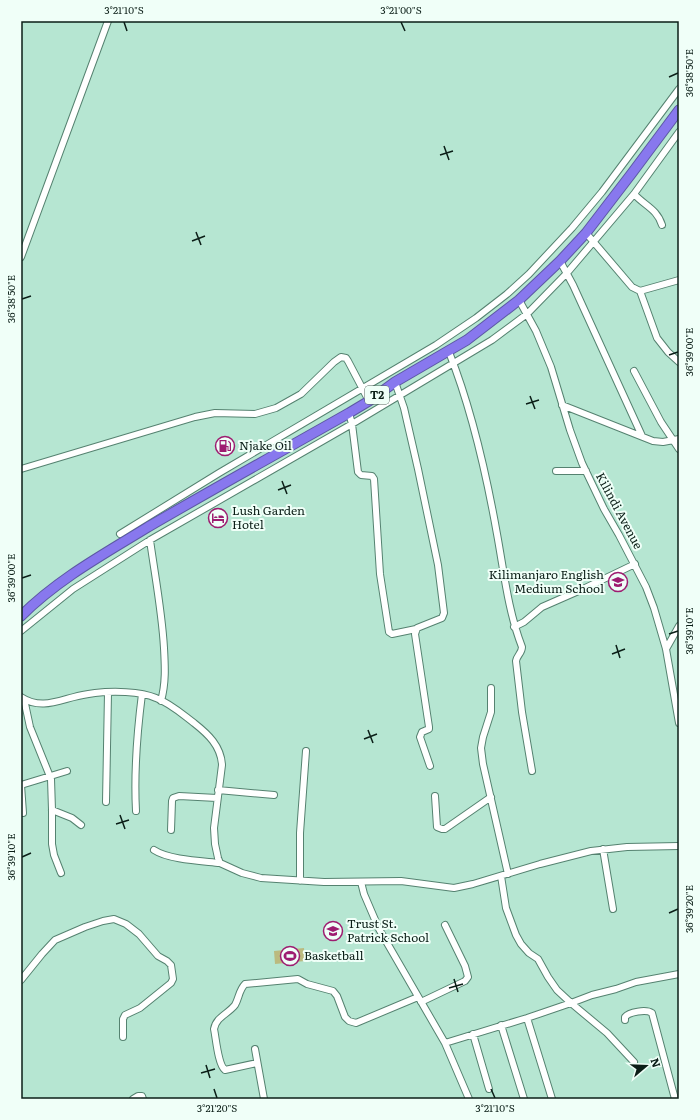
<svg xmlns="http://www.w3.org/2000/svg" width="700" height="1120" viewBox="0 0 700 1120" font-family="Literata,serif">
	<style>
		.green { fill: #bbba7f }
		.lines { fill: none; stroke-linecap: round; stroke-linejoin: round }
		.minor-casing { stroke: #558270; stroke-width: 8 }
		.highway-casing { stroke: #5c58a3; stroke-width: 11 }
		.minor { stroke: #fff; stroke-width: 6 }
		.highway { stroke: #8878ee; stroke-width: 9 }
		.ticks { fill: none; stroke: #0b1e17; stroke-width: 1.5 }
		.labels { text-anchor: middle; stroke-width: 4; stroke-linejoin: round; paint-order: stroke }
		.shield { fill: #f0fff8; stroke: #50625a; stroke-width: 1 }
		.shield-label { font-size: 11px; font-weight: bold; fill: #0b1e17 }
		.poi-label { font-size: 12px; fill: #0b1e17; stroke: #f0fff8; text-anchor: start }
		.street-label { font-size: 12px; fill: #0b1e17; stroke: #f0fff8 }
		.neatline { fill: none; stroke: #0b1e17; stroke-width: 1.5 }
		.ticks-label { font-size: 10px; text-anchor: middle; fill: #0b1e17 }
	</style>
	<rect width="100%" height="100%" fill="#b6e6d2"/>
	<!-- green -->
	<path class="green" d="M304,948L305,961L275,964L274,951Z"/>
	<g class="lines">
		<defs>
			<path id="minor" d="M634,194C645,206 657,209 662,225
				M586,233L632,287L640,291L679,280
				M21,257L108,21
				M560,261L573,285L642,436
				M640,291L657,338L668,352L679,362
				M519,300L536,331L551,367L570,430L582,463L604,509L619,535L646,587L654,608L666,649L679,723
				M449,352C472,410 486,472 497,534C504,572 508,611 522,647C522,653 517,655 516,661L522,712L532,771
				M634,371L661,422L679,449
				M395,382L404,408L418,469L438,565L444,613L442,618L417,628L415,634L429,727V729L422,732L420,737L430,766
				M562,405L653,441L663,442L679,439
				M349,413L352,424L358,472L361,475L372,476L374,479L380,574L389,632L392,634L416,629
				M21,469L195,417L215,413L255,414L276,408L301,394L334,362L341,357L346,358L348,361L369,401
				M556,471H586
				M120,534L219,473L436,345L476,318L507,294L529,274L572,228L602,192L679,89
				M150,540C155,576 162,612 164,648C165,666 166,683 161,701
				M514,627L524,622L542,607L583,589L635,564
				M21,631L73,589L150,540L352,424L492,340L527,314L567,273L634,194L679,132
				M666,649L679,626
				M491,688V712L483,737L481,748L483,764L508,874
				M21,697C39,709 55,702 74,697C81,695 88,694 95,693C112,691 140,691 156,698C170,703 182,714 194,723C208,734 221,746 222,765L214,828L215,844L218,858L220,863L242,873L261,878L324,882L401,881L454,888L473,884L540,864L591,851L627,847L679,846
				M24,699L30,727L51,779L52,810V844L54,855L61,873
				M21,785L67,771
				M21,785L23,813
				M218,790L274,795
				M435,796L437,827L442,829H445L491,797
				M106,802L108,693
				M52,810L72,818L81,825
				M136,811C134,773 137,733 142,694
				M171,830L172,801L173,798L179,796L217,798
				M603,849L613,909
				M154,850C169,860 203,861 220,863
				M501,876L506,908L516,935L521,944L529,953L538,959L548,977L557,990L571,1003L607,1033L634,1062
				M300,881V833L306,751
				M361,882L364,894L379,929L445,1043L469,1099
				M21,980L42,954L55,940L85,927L103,921L114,919L126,924L139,934L158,956L167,961L171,965L173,979L171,983L140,1008L125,1015L123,1019V1037
				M421,1002L465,981L468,977L465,966L445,925
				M527,1018L552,1099
				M625,1020V1017C629,1012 646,1009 652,1013L675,1099
				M501,1025L524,1099
				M473,1034L489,1089
				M445,1043L527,1018L571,1003L592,995L616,989L636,982L679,974
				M255,1049L264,1099
				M257,1063L225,1070C218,1065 216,1038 214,1029C216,1017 228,1014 235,1005C239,998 239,990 245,984L298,979L307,984L333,991L337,996L345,1017L349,1021L356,1023L418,997
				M133,1099L138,1096H142L143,1099"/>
			<path id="highway" d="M21,616C58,579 104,554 148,527C215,488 282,451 349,413L369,401L395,382L467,340L519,300L560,261L586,233L632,173L679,110"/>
		</defs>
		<!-- minor casing -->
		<use href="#minor" class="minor-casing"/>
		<!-- highway casing -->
		<use href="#highway" class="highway-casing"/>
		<!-- minor -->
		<use href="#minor" class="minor"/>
		<!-- highway -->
		<use href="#highway" class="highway"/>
	</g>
	<!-- ticks -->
	<path class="ticks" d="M124,22L127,31M401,22L405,31M669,77L678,73M444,146L449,160M440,155L453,151M196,232L201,245M192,241L205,236M22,299L31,296M669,355L678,352M530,396L535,409M526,404L539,400M282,481L287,494M278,490L291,485M22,578L31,575M669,634L678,631M616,645L620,658M612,654L625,649M368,730L373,743M364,739L377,734M120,815L125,829M116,824L129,820M22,857L31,853M669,913L678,909M454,979L458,992M449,988L463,984M206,1065L210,1078M201,1073L215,1069M214,1089L217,1098M491,1089L495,1098"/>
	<!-- icons -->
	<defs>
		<symbol id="fuel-ring" viewBox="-11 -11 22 22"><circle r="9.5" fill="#f0fff8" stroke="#9d1c70" stroke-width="1.5"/><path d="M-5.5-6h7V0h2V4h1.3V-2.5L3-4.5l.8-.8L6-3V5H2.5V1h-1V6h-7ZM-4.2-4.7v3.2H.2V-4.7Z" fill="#9d1c70"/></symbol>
		<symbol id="hotel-ring" viewBox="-11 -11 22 22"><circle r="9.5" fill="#f0fff8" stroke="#9d1c70" stroke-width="1.5"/><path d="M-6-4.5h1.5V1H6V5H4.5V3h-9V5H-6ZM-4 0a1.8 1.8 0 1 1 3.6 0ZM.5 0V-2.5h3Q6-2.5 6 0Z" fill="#9d1c70"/></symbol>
		<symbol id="school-ring" viewBox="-11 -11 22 22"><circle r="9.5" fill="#f0fff8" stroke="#9d1c70" stroke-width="1.5"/><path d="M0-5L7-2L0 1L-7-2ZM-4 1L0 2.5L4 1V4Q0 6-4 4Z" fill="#9d1c70"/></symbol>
		<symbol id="stadium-ring" viewBox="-11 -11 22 22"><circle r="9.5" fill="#f0fff8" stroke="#9d1c70" stroke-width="1.5"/><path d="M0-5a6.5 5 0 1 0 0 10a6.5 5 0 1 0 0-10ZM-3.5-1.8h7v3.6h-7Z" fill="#9d1c70"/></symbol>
	</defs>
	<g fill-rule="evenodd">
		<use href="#fuel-ring" x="214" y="435" width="22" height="22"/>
		<use href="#hotel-ring" x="207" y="507" width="22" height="22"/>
		<use href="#school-ring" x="607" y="571" width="22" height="22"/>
		<use href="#school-ring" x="322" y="920" width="22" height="22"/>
		<use href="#stadium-ring" x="279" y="945" width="22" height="22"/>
	</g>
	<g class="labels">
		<!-- shield labels -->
		<rect class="shield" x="365" y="386" width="24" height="18" rx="3"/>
		<g class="shield-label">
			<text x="377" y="399">T2</text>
		</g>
		<!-- poi labels -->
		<g class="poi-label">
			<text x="239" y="450">Njake Oil</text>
			<text x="232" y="515">Lush Garden<tspan x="232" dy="14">Hotel</tspan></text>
			<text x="604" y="579" text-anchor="end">Kilimanjaro English<tspan x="604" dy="14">Medium School</tspan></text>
			<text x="347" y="928">Trust St.<tspan x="347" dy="14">Patrick School</tspan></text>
			<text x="304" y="960">Basketball</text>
		</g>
		<!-- street labels -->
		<g class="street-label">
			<text transform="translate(619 511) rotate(62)" y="4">Kilindi Avenue</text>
		</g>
	</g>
	<!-- border -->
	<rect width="700" height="1120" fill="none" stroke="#f0fff8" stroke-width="44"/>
	<!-- north arrow -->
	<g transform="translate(646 1066) rotate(71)" stroke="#f0fff8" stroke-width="3" paint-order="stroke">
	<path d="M0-3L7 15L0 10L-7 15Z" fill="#0b1e17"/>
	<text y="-6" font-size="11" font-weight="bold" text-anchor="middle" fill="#0b1e17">N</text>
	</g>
	<rect x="22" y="22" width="656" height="1076" class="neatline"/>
	<g class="ticks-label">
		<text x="124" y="14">3°21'10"S</text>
		<text x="401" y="14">3°21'00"S</text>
		<text transform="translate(689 73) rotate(-90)" y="4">36°38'50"E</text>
		<text transform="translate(11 299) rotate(-90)" y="4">36°38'50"E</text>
		<text transform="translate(689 352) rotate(-90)" y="4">36°39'00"E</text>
		<text transform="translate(11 578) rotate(-90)" y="4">36°39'00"E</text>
		<text transform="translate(689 631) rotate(-90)" y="4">36°39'10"E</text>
		<text transform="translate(11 857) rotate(-90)" y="4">36°39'10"E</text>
		<text transform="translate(689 909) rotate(-90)" y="4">36°39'20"E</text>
		<text x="217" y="1112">3°21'20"S</text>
		<text x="495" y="1112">3°21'10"S</text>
	</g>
</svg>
